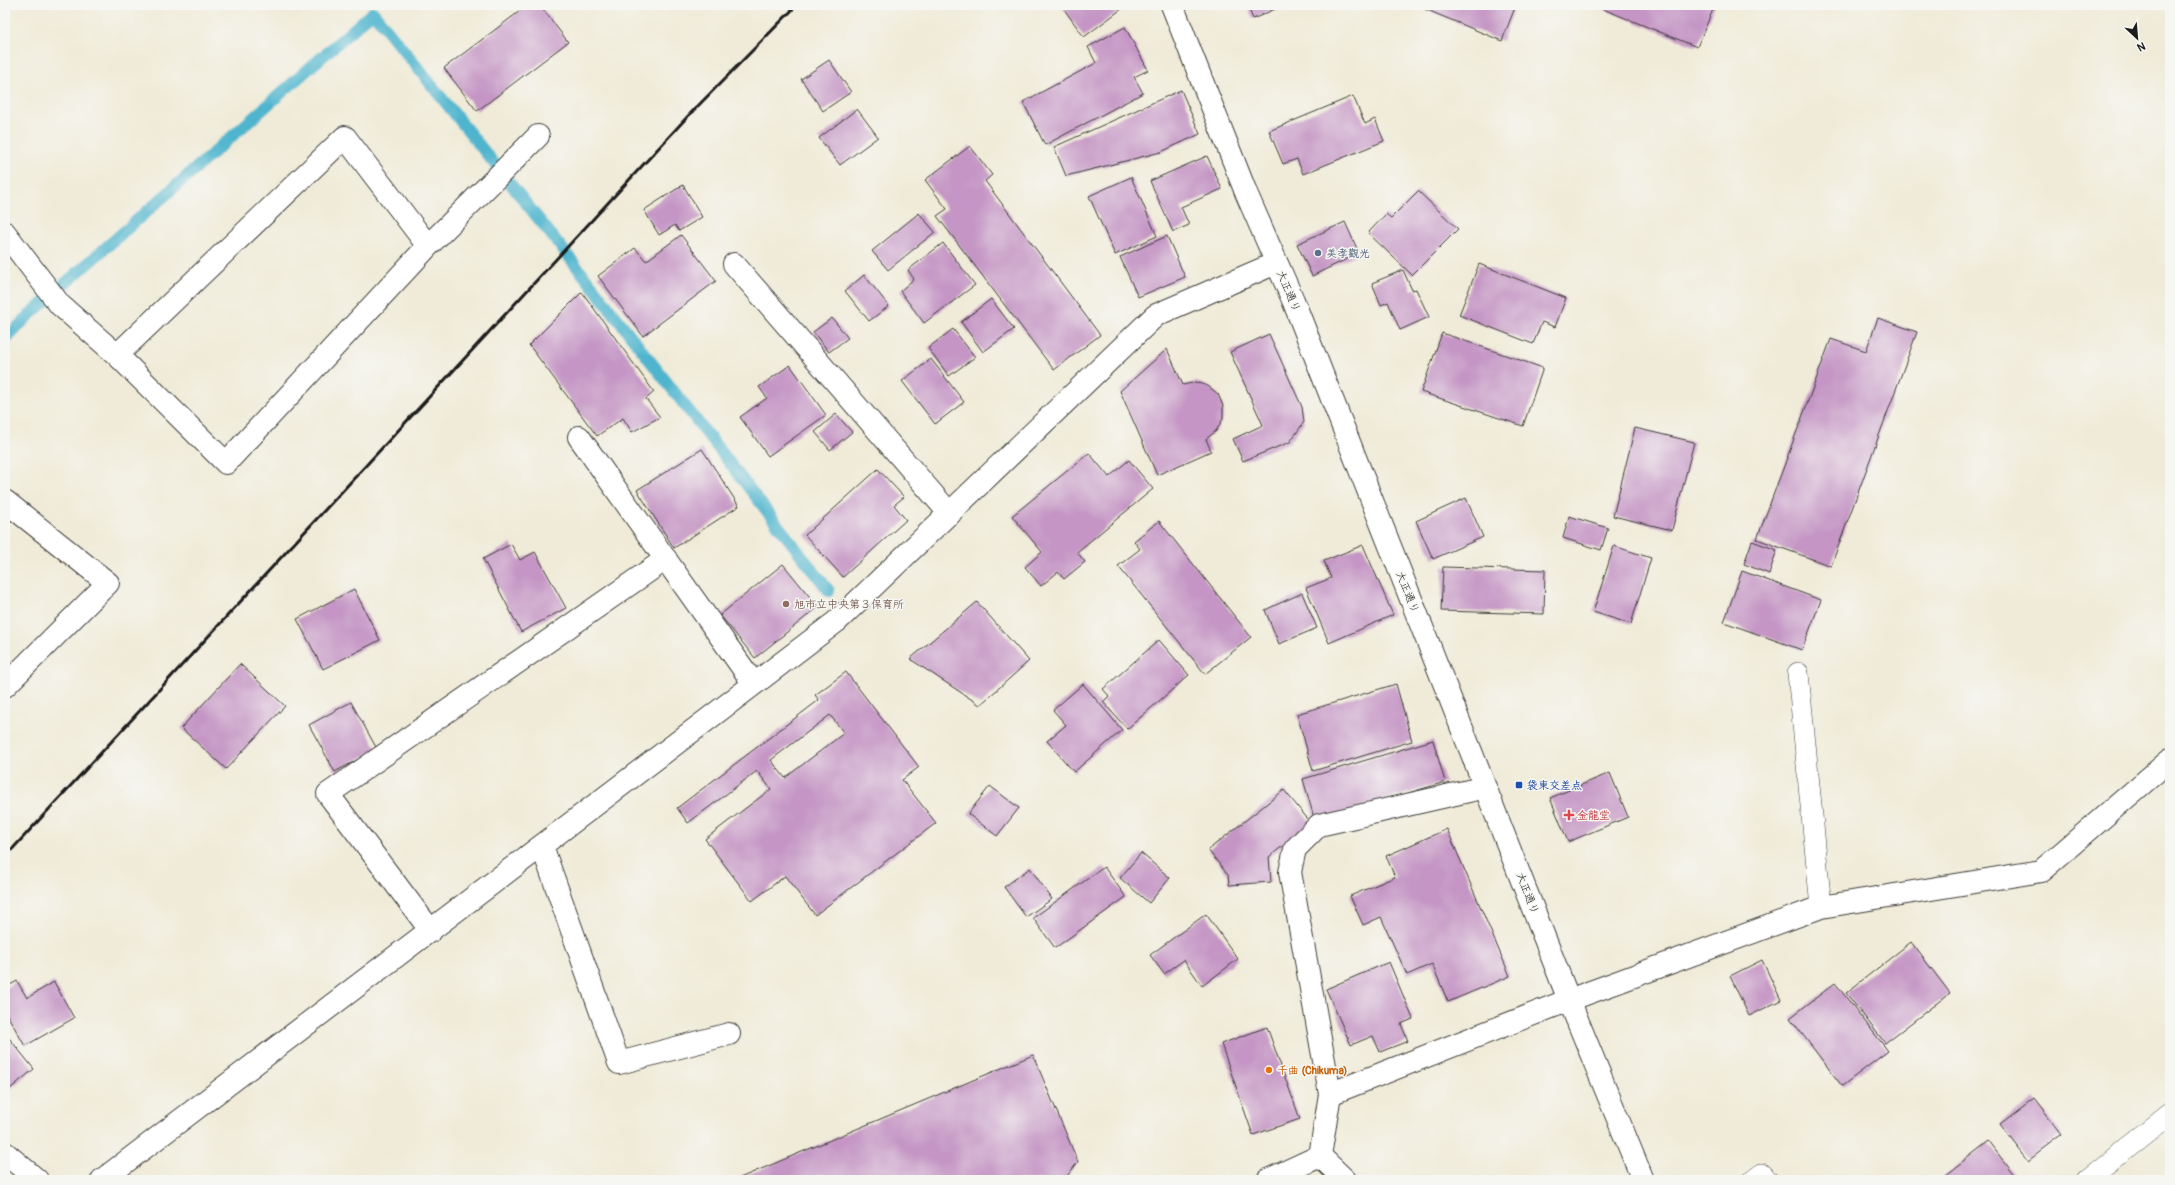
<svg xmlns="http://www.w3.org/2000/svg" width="2175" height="1185" viewBox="0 0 2175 1185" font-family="Pangolin,'Klee One',sans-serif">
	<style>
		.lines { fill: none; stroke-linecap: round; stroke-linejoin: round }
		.stream { stroke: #4fb5ce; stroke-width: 12 }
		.building { fill: #c596c5; fill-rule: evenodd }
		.lane-casing { stroke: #3c3b38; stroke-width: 22 }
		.street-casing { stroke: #3c3b38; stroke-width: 24 }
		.secondary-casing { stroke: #3c3b38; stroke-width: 24 }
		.lane { stroke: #fff; stroke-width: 21 }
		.street { stroke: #fff; stroke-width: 22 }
		.secondary { stroke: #fff; stroke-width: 22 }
		.rail { stroke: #1c1c1c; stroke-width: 3 }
		.service-dot { fill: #5c6f8a; stroke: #f6f6f2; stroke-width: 1.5 }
		.education-dot { fill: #8d6e63; stroke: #f6f6f2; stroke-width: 1.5 }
		.transit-dot { fill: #1a4fb4; stroke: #f6f6f2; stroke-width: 1.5 }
		.health-dot { fill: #e0444e; stroke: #f6f6f2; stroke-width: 1.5 }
		.food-dot { fill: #e8710a; stroke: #f6f6f2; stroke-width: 1.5 }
		.labels { text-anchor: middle; stroke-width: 3; stroke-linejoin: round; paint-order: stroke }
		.service-label { font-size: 11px; font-weight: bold; fill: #4e5e75; stroke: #f6f6f2; text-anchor: start }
		.street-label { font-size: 11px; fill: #1c1c1c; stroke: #f6f6f2 }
		.education-label { font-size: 11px; font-weight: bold; fill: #785e54; stroke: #f6f6f2; text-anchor: start }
		.transit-label { font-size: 11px; font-weight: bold; fill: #164399; stroke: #f6f6f2; text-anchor: start }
		.health-label { font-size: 11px; font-weight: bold; fill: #be3a42; stroke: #f6f6f2; text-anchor: start }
		.food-label { font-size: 11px; font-weight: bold; fill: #c56008; stroke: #f6f6f2; text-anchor: start }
	</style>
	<rect width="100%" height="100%" fill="#f6f6f2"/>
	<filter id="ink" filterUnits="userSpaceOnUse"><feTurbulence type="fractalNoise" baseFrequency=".025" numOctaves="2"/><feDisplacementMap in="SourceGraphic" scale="8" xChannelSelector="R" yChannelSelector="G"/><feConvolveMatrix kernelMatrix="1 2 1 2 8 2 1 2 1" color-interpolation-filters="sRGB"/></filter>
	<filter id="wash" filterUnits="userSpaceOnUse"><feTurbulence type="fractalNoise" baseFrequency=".012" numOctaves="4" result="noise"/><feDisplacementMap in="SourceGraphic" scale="16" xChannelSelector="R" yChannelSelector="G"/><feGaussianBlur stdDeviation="0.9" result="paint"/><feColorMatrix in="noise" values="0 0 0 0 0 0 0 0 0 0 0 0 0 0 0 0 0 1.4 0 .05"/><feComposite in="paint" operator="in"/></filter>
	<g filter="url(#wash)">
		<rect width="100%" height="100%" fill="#f0ebd8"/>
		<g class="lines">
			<!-- stream -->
			<path class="stream" d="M5,341L26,318L373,12L589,282L829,591"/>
		</g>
		<g id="blocks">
			<!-- building -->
			<path class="building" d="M528,5H540L568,42L477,111L444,68Z
				M1061,5H1127L1084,37Z
				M1247,5H1284L1253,19Z
				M1415,5H1516L1502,41Z
				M1593,5H1715L1697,47Z
				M1125,27L1148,70L1134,77L1143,93L1045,145L1023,102L1096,63L1088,47Z
				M829,60L851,92L823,111L801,79Z
				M1181,90L1200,134L1161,152L1066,176L1054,147Z
				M1353,96L1365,124L1375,119L1384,141L1303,174L1297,159L1283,164L1269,131Z
				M857,109L878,137L840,165L819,138Z
				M970,146L992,175L985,181L1100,335L1054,370L937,216L947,209L925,180Z
				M1207,156L1222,189L1181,207L1189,225L1173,232L1150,181Z
				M1131,177L1157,236L1115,255L1089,196Z
				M683,185L702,217L679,231L675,225L659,235L644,210Z
				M1418,191L1458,229L1412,275L1368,233L1386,214L1391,218Z
				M919,213L935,232L888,270L872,251Z
				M1345,222L1359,253L1312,276L1297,244Z
				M681,235L716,281L643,336L598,276L635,248L646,261Z
				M1167,236L1185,277L1138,297L1120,257Z
				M943,243L975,285L924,323L900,291L914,279L908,270Z
				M1479,264L1566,298L1555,327L1542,322L1533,344L1459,315Z
				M1403,270L1412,290L1416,289L1429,317L1400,330L1388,302L1381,305L1372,283Z
				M864,275L889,306L869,321L845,291Z
				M582,292L654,392L646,399L660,417L632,432L623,418L597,436L529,345Z
				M991,299L1014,329L983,352L961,322Z
				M832,318L848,338L829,352L813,332Z
				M1878,318L1917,332L1831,566L1757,539L1831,339L1866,351Z
				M953,329L975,357L949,376L928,348Z
				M1442,333L1543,368L1523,426L1421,392Z
				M1269,334L1302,407L1304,422L1290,442L1243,461L1233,439L1263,425L1230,352Z
				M1167,349L1183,385L1196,382L1208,386L1218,394L1223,406V419L1216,431L1206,439L1211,451L1157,475L1120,391Z
				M931,359L964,402L935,424L902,381Z
				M790,365L826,415L768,456L740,417L767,398L759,387Z
				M836,414L852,432L830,450L815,432Z
				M1635,428L1694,442L1672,530L1613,516Z
				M702,449L739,506L674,548L637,490Z
				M1089,453L1109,477L1129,460L1153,489L1077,552L1085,562L1064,579L1058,572L1041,586L1025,567L1042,552L1012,516Z
				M878,469L904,497L894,505L906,520L843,577L805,535Z
				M1466,498L1483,537L1433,559L1416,521Z
				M1569,516L1608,528L1601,550L1563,538Z
				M1159,521L1251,637L1205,674L1118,566L1140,549L1134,541Z
				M1752,541L1777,550L1769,574L1744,564Z
				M511,544L520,560L535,552L566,608L521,632L483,559Z
				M1363,545L1393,615L1329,643L1306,588L1331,578L1324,561Z
				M1614,546L1651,558L1631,624L1593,612Z
				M783,564L818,607L755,658L720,615Z
				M1443,567L1545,570L1544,614L1441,611Z
				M1742,571L1821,600L1802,650L1724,622Z
				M354,589L380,640L323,669L297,619Z
				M1302,593L1317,628L1279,644L1265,610Z
				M977,602L1029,661L980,705L910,659Z
				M1159,640L1189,675L1127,729L1103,702L1109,696L1103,689Z
				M240,664L285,706L226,769L181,728Z
				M846,672L919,767L902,780L936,823L815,915L785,876L752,901L705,839L771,789L757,771L688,823L677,808L819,700L815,695ZM830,715L844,733L785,778L771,760Z
				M1083,684L1122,730L1074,772L1047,741L1066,725L1053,710Z
				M1396,684L1412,741L1313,771L1297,714Z
				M351,702L377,749L335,772L309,725Z
				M1433,740L1445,782L1315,821L1303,779Z
				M1610,773L1628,817L1568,842L1550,798Z
				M990,786L1019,808L997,836L968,814Z
				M1284,790L1311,823L1269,857L1271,882L1229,885L1228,875L1208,850Z
				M1447,829L1510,976L1448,1002L1432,964L1407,975L1381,917L1363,925L1350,896L1395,877L1386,856Z
				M1141,853L1170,878L1149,903L1120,878Z
				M1104,867L1126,897L1055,948L1033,918Z
				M1030,868L1052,899L1026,917L1004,887Z
				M1206,914L1238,959L1202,986L1184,960L1164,974L1150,955Z
				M1911,942L1950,993L1885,1043L1846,993Z
				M1762,960L1781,1000L1749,1016L1730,976Z
				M1389,962L1413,1019L1401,1024L1408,1041L1380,1052L1373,1036L1351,1045L1326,989Z
				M17,981L27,998L54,982L74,1018L25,1046L5,1011V988Z
				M1835,983L1888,1051L1842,1086L1790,1018Z
				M1267,1027L1300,1119L1253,1135L1221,1044Z
				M5,1033L34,1069L5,1093Z
				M1033,1055L1078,1162L1064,1180H735Z
				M2034,1098L2062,1134L2028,1160L2000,1124Z
				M1989,1142L2018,1180H1940Z"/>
		</g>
	</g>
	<g filter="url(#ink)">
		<use href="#blocks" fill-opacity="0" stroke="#3c3b38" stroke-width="1"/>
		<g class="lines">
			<defs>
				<path id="lane" d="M1798,673L1821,907
					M1754,1180L1762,1174L1767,1180
					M2087,1180L2170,1114"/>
				<path id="street" d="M5,233L60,305L117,355L226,463L428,246L538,136
					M734,264L950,514
					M117,355L345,137L428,246
					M579,437L754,684
					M5,501L108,583L5,686
					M542,846L619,1063L729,1034
					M431,931L328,794L666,559
					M1330,1094L1569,1000L1821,907L2041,871L2170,760
					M5,1153L37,1180
					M102,1180L837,621L1156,315L1276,263
					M1268,1180L1320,1156
					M1345,1180L1320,1156L1330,1094L1290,872L1295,849L1319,825L1486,787"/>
				<path id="secondary" d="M1172,5L1247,195L1293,300L1569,1000L1643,1180"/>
			</defs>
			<!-- lane casing -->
			<use href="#lane" class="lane-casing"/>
			<!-- street casing -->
			<use href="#street" class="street-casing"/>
			<!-- secondary casing -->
			<use href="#secondary" class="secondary-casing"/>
			<!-- lane -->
			<use href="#lane" class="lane"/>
			<!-- street -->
			<use href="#street" class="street"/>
			<!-- secondary -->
			<use href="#secondary" class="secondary"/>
			<!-- rail -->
			<path class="rail" d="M5,857L689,115L797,5"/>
		</g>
	</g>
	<!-- markers -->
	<circle class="service-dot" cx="1318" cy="253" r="4"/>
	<circle class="education-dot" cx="786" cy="604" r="4"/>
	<rect class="transit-dot" x="1515" y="781" width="8" height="8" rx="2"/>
	<path class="health-dot" d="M1567 809h4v4h4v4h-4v4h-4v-4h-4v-4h4z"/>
	<circle class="food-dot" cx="1269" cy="1070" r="4"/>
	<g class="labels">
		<!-- service labels -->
		<g class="service-label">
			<text x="1326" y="257">美孝觀光</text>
		</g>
		<!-- street labels -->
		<g class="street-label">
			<text transform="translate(1289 291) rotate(67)" y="4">大正通り</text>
			<text transform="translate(1408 592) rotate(68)" y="4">大正通り</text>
			<text transform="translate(1528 893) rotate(69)" y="4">大正通り</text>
		</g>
		<!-- education labels -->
		<g class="education-label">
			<text x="794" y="608">旭市立中央第３保育所</text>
		</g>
		<!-- transit labels -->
		<g class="transit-label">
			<text x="1527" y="789">袋東交差点</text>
		</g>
		<!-- health labels -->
		<g class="health-label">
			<text x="1577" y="819">金龍堂</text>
		</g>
		<!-- food labels -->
		<g class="food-label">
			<text x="1277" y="1074">千曲 (Chikuma)</text>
		</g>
	</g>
	<!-- margin -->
	<rect width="2175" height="1185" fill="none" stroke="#f6f6f2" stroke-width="20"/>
	<!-- north arrow -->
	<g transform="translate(2137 38) rotate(154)" stroke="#f6f6f2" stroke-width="3" paint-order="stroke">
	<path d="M0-3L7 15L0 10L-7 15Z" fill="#1c1c1c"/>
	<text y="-6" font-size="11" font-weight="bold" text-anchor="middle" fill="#1c1c1c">N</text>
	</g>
</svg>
